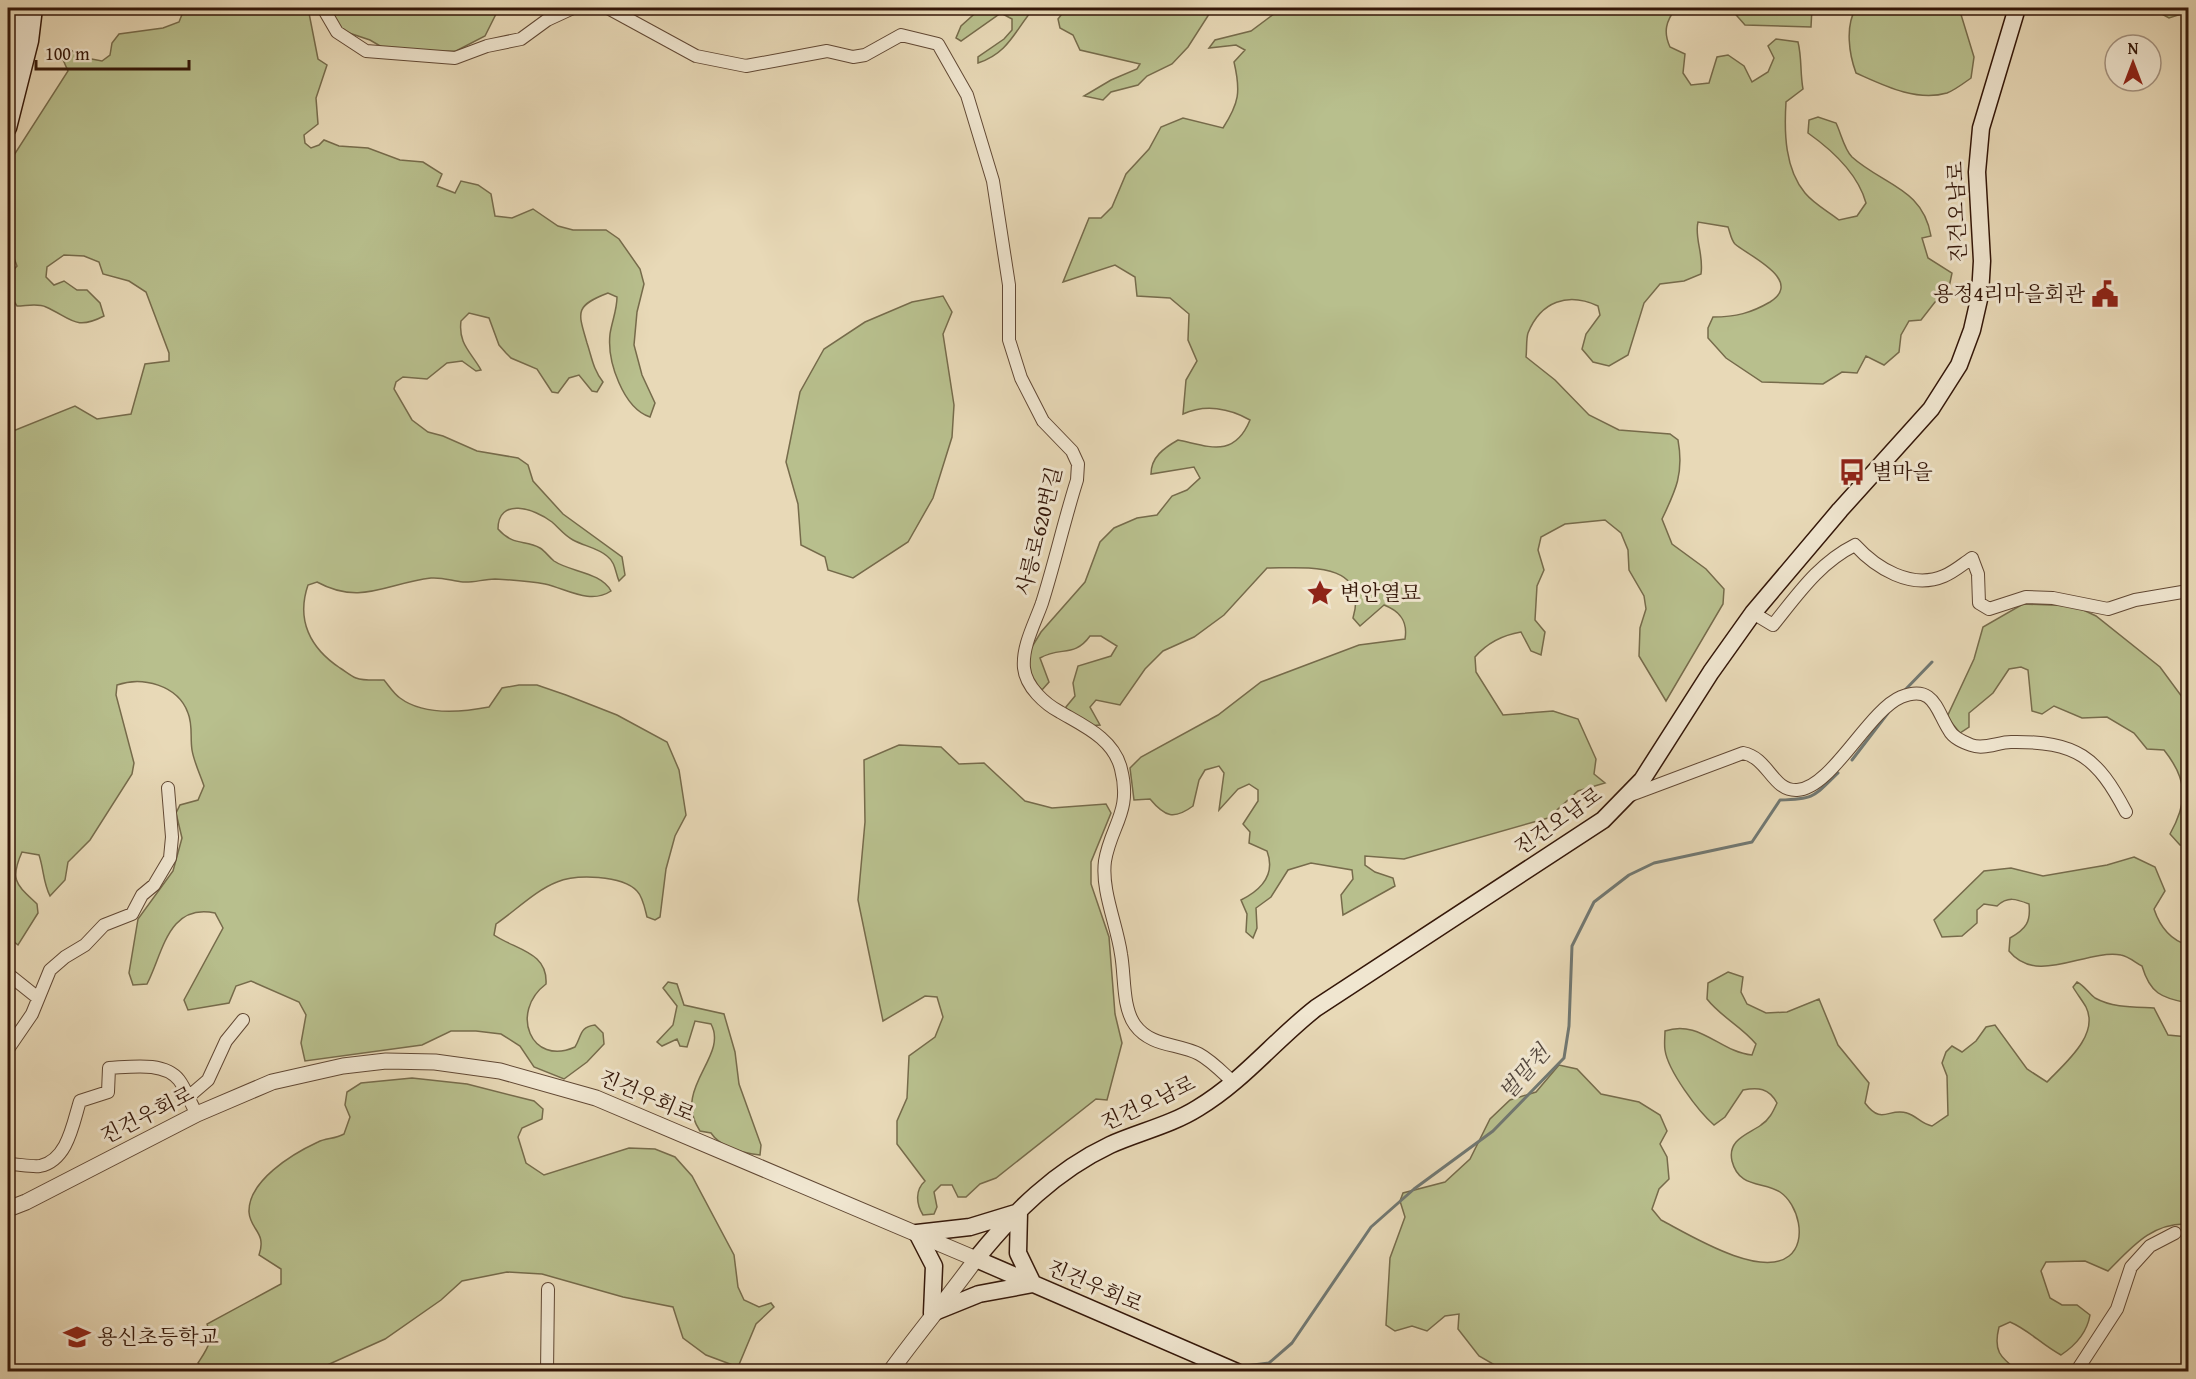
<svg xmlns="http://www.w3.org/2000/svg" width="2196" height="1379" viewBox="0 0 2196 1379" font-family="'Gentium Book Plus','Noto Serif KR',serif">
	<style>
		.green { fill: #b8bf8d; stroke: #766b4b; stroke-width: 1.5 }
		.lines { fill: none; stroke-linecap: round; stroke-linejoin: round }
		.stream { stroke: #717872; stroke-width: 3 }
		.minor-casing { stroke: #614834; stroke-width: 14 }
		.tertiary-casing { stroke: #614834; stroke-width: 17 }
		.secondary-casing { stroke: #341709; stroke-width: 19 }
		.minor { stroke: #f0e6d0; stroke-width: 12 }
		.tertiary { stroke: #f0e6d0; stroke-width: 15 }
		.secondary { stroke: #f0e6d0; stroke-width: 16 }
		.labels { text-anchor: middle; stroke-width: 6; stroke-linejoin: round; paint-order: stroke }
		.street-label { font-size: 21px; fill: #341709; stroke: #f0e6d0 }
		.poi-label { font-size: 21px; fill: #341709; stroke: #f0e6d0; text-anchor: start }
		.water-label { font-size: 22px; font-style: italic; fill: #53473e; stroke: #f0e6d0 }
	</style>
	<rect width="100%" height="100%" fill="#e8d9b7"/>
	<filter id="stains"><feTurbulence type="fractalNoise" baseFrequency=".00333" numOctaves="4"/><feColorMatrix values="0 0 0 0 .2 0 0 0 0 .09 0 0 0 0 .02 0 0 0 .5 -.17"/></filter>
	<radialGradient id="worn" r=".72"><stop offset=".6" stop-color="#630" stop-opacity="0"/><stop offset="1" stop-color="#630" stop-opacity=".3"/></radialGradient>
	<!-- green -->
	<path class="green" d="M180,8H308L318,59L327,65L316,98L318,124L304,135L305,143L311,148L319,145L324,140L339,146L368,148L400,160L423,162L442,174L437,186L455,193L461,181L478,185L491,194L495,216L512,218L533,209L558,226L573,230H606L619,239L640,269L644,284L637,312L634,345L642,375L655,403L650,417C623,408 607,361 610,334C612,321 617,310 617,297L608,293C574,306 578,312 587,343C592,358 593,369 603,382L597,392L592,391L579,375L569,378L558,393L552,392L537,369L511,358L506,353L499,345L489,318L469,313L461,321C458,344 471,352 481,370L476,371L462,361L447,363L427,379L403,377L396,382L394,389L412,420L428,432L443,436L477,451L518,458L528,465L533,481L563,514L622,557L625,575L619,581C615,572 616,563 607,556C598,548 584,546 573,540C564,535 559,528 552,522C534,508 498,497 498,529C514,547 525,539 540,548C545,551 549,557 554,561C570,572 601,572 611,591C590,605 567,589 545,584C529,581 512,580 495,579C484,579 473,583 463,582C452,581 443,577 431,578C387,583 361,606 317,582L308,585C296,620 310,648 340,668C345,671 351,676 356,678C364,681 376,680 384,680C389,686 394,694 400,698C424,716 463,712 489,707L502,688L519,685H537L566,695L617,715L667,742L679,770L686,815L675,836L666,869L660,917L655,920L647,917C645,909 643,897 637,891C622,875 576,874 557,882C536,890 515,911 496,924L494,935C516,950 548,952 546,984C509,1012 531,1067 575,1047C582,1036 579,1027 595,1025L603,1033L604,1044L587,1062L564,1079L534,1067L520,1046L501,1034L476,1031H451L422,1045L305,1061L301,1043L306,1015L299,1002L251,981L236,986L229,1003L188,1010L184,1000L223,928L215,913C168,903 163,953 147,984L133,985L129,973L138,919L173,871L182,838L176,813L180,805L198,800L204,786C200,774 194,762 192,750C190,738 193,725 188,713C178,685 142,676 117,685L116,695L134,763L132,774L90,840L68,862L65,880L50,896C43,882 44,870 39,855L22,852C9,881 17,885 37,904L38,913L18,945L8,937V433L75,406L97,419L131,414L145,364L169,361V353L146,292L129,281L103,274L99,262L84,256L64,255L47,267L46,277L54,285L64,281L77,290H87L100,303L104,316C75,331 71,318 46,307C38,303 26,306 17,306L8,292V276L17,266L14,258L8,253V180L14,155L68,71L60,53L68,48L81,57L102,61L110,55L112,43L119,34L163,28L179,22L183,12Z
		M323,8H499L485,36L456,51L392,53L370,40L337,29Z
		M981,8H1034C1015,30 1009,53 978,63V57L1004,39L1012,30V19L1001,13L961,41L956,38L961,26Z
		M1095,8H1213L1188,47L1172,64L1147,76L1138,85L1111,92L1103,100L1084,96L1111,80L1137,69L1140,64L1080,50L1073,35L1060,28L1058,19L1065,10L1084,14Z
		M1282,8H1676C1666,21 1663,32 1670,47L1685,54L1683,73L1691,85L1709,83L1717,57L1728,55L1744,66L1752,82L1768,72L1774,58L1768,46L1776,39L1798,42C1802,58 1800,73 1803,89L1786,102C1784,133 1785,169 1805,193C1814,204 1829,212 1839,220L1857,216L1866,203C1858,174 1832,150 1808,133L1809,120L1818,117L1836,123C1841,133 1844,149 1852,157C1883,185 1923,188 1931,236L1922,238L1928,258L1952,273L1948,292L1935,302L1921,320L1909,321L1901,335L1899,352L1884,365L1866,356L1857,373L1842,372L1823,384L1762,382L1726,358L1708,338V328L1713,317C1736,317 1751,313 1770,302C1805,280 1747,255 1735,244C1731,240 1730,232 1728,227L1698,222C1694,238 1704,254 1701,274L1684,281L1660,284L1644,303L1628,355L1609,366L1593,362L1582,349L1586,334L1600,315L1598,306C1568,292 1541,301 1528,333C1526,339 1527,349 1526,357L1555,380L1589,415L1619,430L1670,434L1678,440C1684,473 1676,490 1662,519L1672,544L1706,569L1724,589L1723,604L1666,701L1639,656L1640,628L1646,609L1644,596L1629,570L1628,550L1621,533L1605,520L1565,524L1541,537L1538,550L1544,570L1537,586L1535,620L1545,632L1541,655L1531,651L1521,632C1503,635 1487,643 1475,657L1476,672L1503,715L1553,711L1578,719L1596,759L1594,774L1605,783L1578,791L1548,818L1404,859L1365,856V865L1375,872L1393,878L1395,886L1343,915L1341,895L1353,879L1352,870L1311,863L1288,870L1271,897L1256,908L1257,928L1253,938L1246,932L1247,914L1241,900C1261,890 1276,875 1267,851L1249,843L1250,832L1243,824L1258,801V790L1249,784L1238,789L1219,810L1224,773L1219,766L1205,770L1199,780L1193,806C1174,820 1165,817 1150,799L1134,800L1130,768L1141,757L1218,715L1261,682L1359,645L1405,639C1408,621 1400,611 1384,605L1360,626L1353,618C1370,560 1304,568 1267,568L1224,615L1194,637L1163,651L1145,669L1120,705L1096,700L1090,707L1100,725L1088,726L1070,717L1066,707L1075,696L1073,683L1078,666L1111,656L1117,646L1101,636H1090C1074,658 1061,646 1040,658L1049,682L1042,690L1030,677L1027,655L1041,632L1085,582L1100,542L1114,528L1137,518L1157,515L1172,496L1187,490L1200,478L1194,467L1151,474C1151,457 1164,448 1178,440C1208,446 1234,459 1250,420C1229,408 1205,404 1183,414L1186,380L1197,361L1188,340L1189,314L1170,298L1137,296L1135,277L1115,265L1063,282L1089,218H1101L1112,207L1126,174L1149,149L1161,127L1183,118L1223,128C1239,103 1241,92 1234,62L1245,50L1236,45L1209,48L1215,40L1251,31Z
		M1730,8H1812L1811,27L1745,25Z
		M1856,8H1959L1974,57L1971,78C1964,83 1955,90 1947,93C1916,102 1883,85 1856,73C1849,54 1845,26 1856,8Z
		M2140,8H2188V12L2169,18L2158,12L2144,13Z
		M943,296L952,312L943,334L954,405L952,437L933,498L908,542L853,578L828,570L825,557L801,545L798,504L786,462L800,392L824,349L865,322L912,302Z
		M2023,604L2075,606L2096,616L2160,667L2188,705V846L2180,845L2170,834C2188,802 2188,780 2164,750L2147,749L2134,733L2107,717L2082,718L2054,706L2042,714L2032,711L2028,670L2021,667L2009,669L1993,693L1969,713V727L1960,733L1947,717L1974,659L1983,627Z
		M899,745L941,747L959,764L984,763L1025,801L1052,808L1106,804L1111,813L1091,862V884L1109,937L1115,1014L1122,1043L1107,1100L1096,1099L996,1178L980,1184L966,1197H958L952,1185H941L934,1192L937,1207L934,1214L923,1215C916,1204 915,1190 925,1181L897,1144V1121L907,1098L909,1056L935,1037L943,1017L937,997L925,996L883,1021L858,900L865,822L864,760Z
		M2134,857L2155,867L2165,891L2154,909C2160,927 2170,940 2188,945V1003C2161,998 2150,993 2142,966C2136,963 2128,956 2121,955C2085,949 2037,986 2009,951L2010,938C2026,929 2031,922 2029,904C2016,899 2008,896 1997,906L1984,904L1977,910V923L1962,936L1942,937L1934,920L1984,871L2011,868L2043,876L2107,865Z
		M1728,972L1743,977L1741,992L1747,1004L1766,1013L1787,1012L1819,999L1838,1045L1869,1083L1865,1103C1882,1126 1889,1107 1907,1113C1917,1116 1921,1124 1932,1126L1948,1115L1947,1076L1942,1063L1946,1052L1952,1046L1962,1052L1976,1041L1986,1027L1995,1025L2027,1069L2047,1082C2064,1064 2100,1035 2086,1007C2082,1000 2077,994 2073,987L2077,982C2085,986 2088,993 2095,998C2113,1008 2135,1007 2154,1008L2168,1035L2188,1037V1224C2152,1222 2131,1248 2108,1271L2085,1261L2046,1262L2041,1271L2050,1298L2062,1305H2077L2090,1315C2087,1333 2076,1345 2061,1355C2042,1345 2029,1330 2010,1322L1999,1327C1993,1351 2000,1357 2018,1371H1505L1479,1356L1458,1329L1459,1314L1445,1316L1427,1331L1412,1326L1395,1331L1386,1325L1390,1258L1405,1217L1400,1201L1403,1193L1445,1182L1470,1159L1490,1119L1510,1100L1536,1092L1559,1065L1577,1069L1601,1094L1639,1102L1660,1115L1667,1131L1660,1144L1667,1157L1669,1179L1659,1189L1652,1209L1661,1220C1688,1234 1760,1279 1789,1256C1808,1241 1798,1204 1780,1192C1764,1181 1739,1189 1732,1161C1727,1139 1749,1134 1761,1125C1769,1120 1773,1112 1777,1103C1769,1088 1758,1087 1743,1090L1725,1117L1714,1125C1698,1111 1668,1071 1665,1050C1664,1044 1665,1037 1665,1031C1699,1019 1720,1052 1752,1055L1756,1044C1741,1026 1721,1017 1707,999L1708,983Z
		M668,982L677,984L684,1005L724,1014L735,1052L739,1084L761,1145L760,1155C743,1153 721,1148 711,1133L700,1131C671,1088 729,1057 711,1024L695,1021L687,1047L680,1046L677,1039L662,1046L657,1042L673,1025L677,1006L663,988Z
		M412,1078L467,1084L534,1101L543,1109L542,1119L522,1128L518,1137L526,1163L544,1175L629,1148L655,1149L675,1157L692,1176L734,1255L738,1287L744,1300L759,1307L771,1303L774,1307L756,1324L738,1367L706,1355L683,1338L673,1307L623,1297L542,1274L507,1272L462,1281L441,1300L385,1339L314,1371H206L198,1363C207,1349 214,1341 207,1324L281,1284V1269L259,1255C267,1232 250,1230 249,1212C248,1181 292,1154 318,1142C326,1138 335,1139 344,1134L350,1117L345,1105L347,1092L361,1083Z"/>
	<g class="lines">
		<!-- stream -->
		<path class="stream" d="M1904,691L1932,662
			M1852,760L1888,713
			M1245,1366L1269,1363L1292,1343L1371,1227L1414,1189L1493,1131L1564,1058L1569,1026L1572,946L1594,902L1629,875L1654,863L1752,842L1780,800C1816,799 1814,796 1838,773"/>
		<defs>
			<path id="minor" d="M323,8L337,32L366,51L455,58L487,46L521,39L547,20L573,8
				M608,8L696,56L746,66L827,51L853,57L865,55L901,35L938,44L967,95L993,181L1009,285V340L1021,378L1043,421L1072,451L1078,464L1077,480C1064,521 1055,562 1042,603C1035,623 1022,646 1024,668C1026,687 1045,704 1060,712C1084,726 1114,739 1121,769C1132,812 1111,825 1105,861C1101,890 1117,925 1121,954C1125,975 1122,1007 1135,1025C1151,1047 1178,1043 1199,1054C1212,1061 1224,1074 1234,1083
				M1753,613L1773,625C1798,594 1819,563 1855,545C1876,568 1911,590 1944,576C1954,572 1963,564 1972,558L1978,574L1979,603L1989,609L2026,597L2053,598L2108,609L2135,600L2188,591
				M1631,795L1743,753C1769,758 1772,791 1797,790C1831,789 1868,711 1901,697C1934,684 1936,710 1949,730C1953,738 1963,742 1971,745C1984,750 1998,742 2011,742C2077,741 2097,757 2126,812
				M8,974L38,998
				M8,1049L32,1014L50,970L65,957L85,945L104,925L132,914L142,895L154,885L170,858L172,837L168,788
				M187,1098L208,1080L226,1041L243,1020
				M8,1164C18,1164 30,1167 40,1166C68,1160 73,1123 80,1101L108,1092L109,1068C130,1067 164,1061 179,1080C186,1089 190,1103 197,1114
				M547,1372L548,1289
				M2076,1372L2117,1309L2131,1267L2150,1246L2175,1233"/>
			<path id="tertiary" d="M8,1209L26,1202L197,1114L272,1082L343,1066L386,1061L435,1062L500,1071L596,1098L976,1259C948,1298 918,1333 890,1372"/>
			<path id="secondary" d="M8,80L23,8
				M8,128L30,41L34,8
				M1019,1212L1018,1253L1033,1284L979,1294L932,1313L934,1266L917,1233L970,1227Z
				M1237,1372L976,1259C1013,1213 1055,1171 1110,1145C1139,1132 1171,1125 1198,1108C1243,1081 1275,1040 1316,1008L1603,820L1642,780L1711,672L1753,613L1840,510L1931,409L1959,365L1972,330L1980,295L1982,261L1977,172L1981,128L2017,8"/>
		</defs>
		<!-- minor casing -->
		<use href="#minor" class="minor-casing"/>
		<!-- tertiary casing -->
		<use href="#tertiary" class="tertiary-casing"/>
		<!-- secondary casing -->
		<use href="#secondary" class="secondary-casing"/>
		<!-- minor -->
		<use href="#minor" class="minor"/>
		<!-- tertiary -->
		<use href="#tertiary" class="tertiary"/>
		<!-- secondary -->
		<use href="#secondary" class="secondary"/>
	</g>
	<!-- icons -->
	<defs>
		<symbol id="civic-bare" viewBox="-9 -9 18 18"><path d="M-.6-6.5H3V-4.5H.6V-3L4-1V1h2V6H-6V1h2V-1L-.6-3ZM-1.2 2.5V6h2.4V2.5Z" fill="#8f2418" stroke="#f0e6d0" stroke-width="2.5" paint-order="stroke"/></symbol>
		<symbol id="bus-bare" viewBox="-9 -9 18 18"><path d="M-5-6H5V4H4V6H2V4H-2V6H-4V4H-5ZM-3.5-4V0h7V-4ZM-3.5 1.2v1.5H-2V1.2ZM2 1.2v1.5H3.5V1.2Z" fill="#8f2418" stroke="#f0e6d0" stroke-width="2.5" paint-order="stroke"/></symbol>
		<symbol id="sight-bare" viewBox="-9 -9 18 18"><path d="M0-6L1.8-2.2L6-1.7L2.9 1.2L3.7 5.4L0 3.3L-3.7 5.4L-2.9 1.2L-6-1.7L-1.8-2.2Z" fill="#8f2418" stroke="#f0e6d0" stroke-width="2.5" paint-order="stroke"/></symbol>
		<symbol id="school-bare" viewBox="-9 -9 18 18"><path d="M0-5L7-2L0 1L-7-2ZM-4 1L0 2.5L4 1V4Q0 6-4 4Z" fill="#8f2418" stroke="#f0e6d0" stroke-width="2.5" paint-order="stroke"/></symbol>
	</defs>
	<g fill-rule="evenodd">
		<use href="#civic-bare" x="2086" y="275" width="38" height="38"/>
		<use href="#bus-bare" x="1833" y="453" width="38" height="38"/>
		<use href="#sight-bare" x="1301" y="574" width="38" height="38"/>
		<use href="#school-bare" x="58" y="1318" width="38" height="38"/>
	</g>
	<g class="labels">
		<!-- street labels -->
		<g class="street-label">
			<text transform="translate(1957 212) rotate(-92)" y="7">진건오남로</text>
			<text transform="translate(1039 531) rotate(-76)" y="7">사릉로620번길</text>
			<text transform="translate(1558 821) rotate(-35)" y="7">진건오남로</text>
			<text transform="translate(647 1096) rotate(23)" y="7">진건우회로</text>
			<text transform="translate(1148 1103) rotate(-25)" y="7">진건오남로</text>
			<text transform="translate(147 1115) rotate(-27)" y="7">진건우회로</text>
			<text transform="translate(1095 1286) rotate(23)" y="7">진건우회로</text>
		</g>
		<!-- poi labels -->
		<g class="poi-label">
			<text x="2085" y="301" text-anchor="end">용정4리마을회관</text>
			<text x="1872" y="479">별마을</text>
			<text x="1340" y="600">변안열묘</text>
			<text x="97" y="1344">용신초등학교</text>
		</g>
		<!-- water labels -->
		<g class="water-label">
			<text transform="translate(1524 1072) rotate(-49)" y="8">벌말천</text>
		</g>
	</g>
	<!-- margin -->
	<rect width="2196" height="1379" fill="none" stroke="#e8d9b7" stroke-width="30"/>
	<rect x="9" y="9" width="2178" height="1361" fill="none" stroke="#341709" stroke-width="3"/>
	<rect x="15" y="15" width="2166" height="1349" fill="none" stroke="#341709" stroke-width="1.5"/>
	<!-- north arrow -->
	<g transform="translate(2133 63)"><circle r="28" fill="#f0e6d0" stroke="#a59380" stroke-width="1.5"/>
	<path d="M0-4.5L10 22L0 15L-10 22Z" fill="#8f2418"/>
	<text y="-9" font-size="16" font-weight="bold" text-anchor="middle" fill="#341709">N</text>
	</g>
	<!-- scale -->
	<path d="M36 60v9h153v-9" fill="none" stroke="#341709" stroke-width="3"/>
	<text x="45" y="60" font-size="18" fill="#341709" stroke="#f0e6d0" stroke-width="4.5" paint-order="stroke">100 m</text>
	<rect width="100%" height="100%" filter="url(#stains)"/>
	<rect width="100%" height="100%" fill="url(#worn)"/>
</svg>
